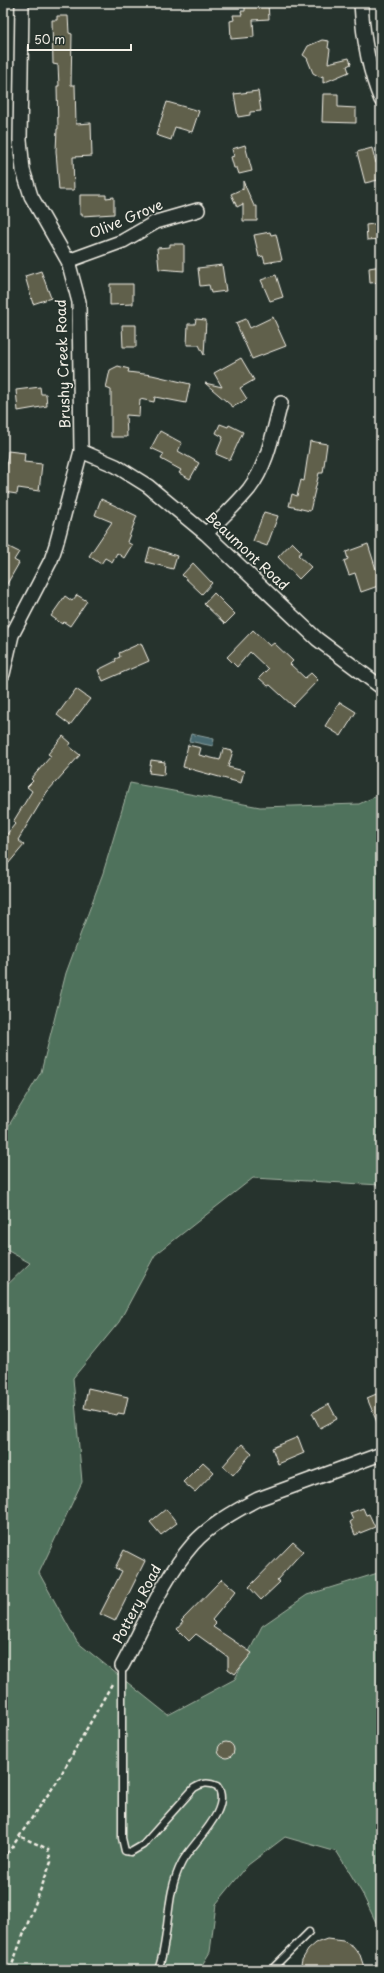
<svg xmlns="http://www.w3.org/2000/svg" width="384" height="1973" viewBox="0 0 384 1973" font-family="'Playpen Sans',sans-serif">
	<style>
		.green { fill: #50725c; stroke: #a2b2a2 }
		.water { fill: #486a6f; stroke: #8da09f }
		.building { fill: #60604b; stroke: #f4f1e8 }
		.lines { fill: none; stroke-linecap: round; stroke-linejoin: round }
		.lane-casing { stroke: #f4f1e8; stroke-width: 9 }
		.street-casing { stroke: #f4f1e8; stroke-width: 16 }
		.path { stroke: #f4f1e8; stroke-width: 2.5; stroke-dasharray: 4 3; stroke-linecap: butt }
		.lane { stroke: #26332d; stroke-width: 6 }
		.street { stroke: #26332d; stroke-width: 13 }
		.labels { text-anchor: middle; stroke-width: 3; stroke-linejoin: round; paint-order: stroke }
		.street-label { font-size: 14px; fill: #f4f1e8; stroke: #26332d }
	</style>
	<rect width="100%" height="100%" fill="#26332d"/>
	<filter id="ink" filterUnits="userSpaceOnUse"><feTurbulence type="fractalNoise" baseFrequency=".025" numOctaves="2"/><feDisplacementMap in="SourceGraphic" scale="8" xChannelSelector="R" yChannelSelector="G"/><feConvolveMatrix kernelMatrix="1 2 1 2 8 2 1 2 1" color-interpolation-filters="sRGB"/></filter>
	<g filter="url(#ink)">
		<!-- green -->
		<path class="green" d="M130,783L260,807L359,804L381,794V1185L253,1178L155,1255L119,1322L73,1378L82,1482L39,1573L77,1642L168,1715L235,1679L262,1626L307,1595L381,1572V1933L362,1893L337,1852L285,1837L248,1865L216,1904L210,1952L199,1970H3V1289L30,1263L3,1248V1135L41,1072L66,973L103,873Z"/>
		<!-- water -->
		<path class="water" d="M191,734L214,739L213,746L189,741Z"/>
		<!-- building -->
		<path class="building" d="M252,3H268L269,19L253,20L254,37L231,39L230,21L234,20L233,15H242L241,11H245V5H252Z
			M57,16H68L69,33L72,34L71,85H75L76,124L91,123L92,156L73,157L74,190H59L56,151L57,129H58L57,86H59L58,65L53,64L52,20H57Z
			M322,40L329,41L328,48L330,49L328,63L349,58L351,64L347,66L349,72L323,83V76L320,77L313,73L307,58L303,55L308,46Z
			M258,91L261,111L250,112V115L238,117L234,94Z
			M323,94H338V107L356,108V123L322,122Z
			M167,102L199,111L192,132L175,127L171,140L156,135Z
			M245,145L252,171L239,174L237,168H234L231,157L234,156L232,149Z
			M372,148L376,163L381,162V176L378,177V180L365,183L357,152Z
			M243,181L254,206H257V221H243V204L237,207L231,194L242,189L243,190Z
			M80,195H106V198L114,197V214L82,216V214H80Z
			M381,223V239L367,240L366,225Z
			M270,232L271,235L276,234L282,260L265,263L263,256L259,257L254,235Z
			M170,244H184V271L159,269L157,248L170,247Z
			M222,265L226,291L211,293L209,285L200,286L198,268Z
			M381,266V282L370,283L369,268Z
			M41,271L51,298L33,304L25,276Z
			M276,275L283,297L270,301L261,280Z
			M110,284H133V304L110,305Z
			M273,317L286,346L252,359L236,323L246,319L250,328Z
			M196,319L206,320L204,355L199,345H187L188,324H195Z
			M122,325H136V347H123Z
			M241,358L254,380L240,388L247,399L233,407L205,383L222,387L214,373Z
			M118,366L129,369L128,372L152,375L190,384L186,403L155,397L154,402L140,399L139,416L126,415L127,437H111V390L106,388L110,370Z
			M40,387L41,394H46L47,406L18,411L16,390Z
			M220,424L228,427L229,425L243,432L230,460L216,454L223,437L216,433Z
			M160,431L182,443L178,451L199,463L190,479L179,473L181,470L161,459L164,454L151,448Z
			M310,441L327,444L323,473H319L310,511L289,506L292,494L297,496L301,480L304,481Z
			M8,451L25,453L24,462L42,464L39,491L18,488L17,494L4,492Z
			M101,499L137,516L127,542L132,545L124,558L117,553L112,562L105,558L101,564L89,556L112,522L95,515Z
			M264,512L278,516L267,546L253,541Z
			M292,542L302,552L298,555L311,567L299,579L278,557Z
			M3,544L19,552L14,560L19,563L3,591Z
			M368,544L381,585L361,592L355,573L349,575L344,561L348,559L346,552Z
			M150,547L177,556L173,569L146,562Z
			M193,563L212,583L202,594L182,575Z
			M214,593L235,614L225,624L204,604Z
			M77,595L87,601L70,626L64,622L62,624L51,616L65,596L72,601Z
			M253,630L270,646L274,643L293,661L290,664L305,678L311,673L318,680L293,706L270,685L268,686L259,678L268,669L250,652L237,667L227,657Z
			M141,643L149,661L103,681L98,670L116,661L115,659L120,657L119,653Z
			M76,689L90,699L70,725L57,715Z
			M340,702L356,712L341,736L325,726Z
			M63,736L71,743L69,746L80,755L47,792L18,840L24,845L3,870V839L15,824L13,822L32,791L27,787L33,781L31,779L51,756L48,754Z
			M188,745L201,748L199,755L220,760L223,749L233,751L228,767L244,771L241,783L183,767Z
			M151,760L165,762L164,775L149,773Z
			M88,1388L128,1397L124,1414L118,1413L117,1415L84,1408Z
			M381,1392V1432L367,1398Z
			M329,1404L337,1419L320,1428L312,1413Z
			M298,1437L304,1453L278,1464L272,1448Z
			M242,1444L252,1453L233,1475L223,1466Z
			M203,1462L214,1472L195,1492L183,1482Z
			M363,1508L366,1515L369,1514L375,1527L355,1535L350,1522L353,1520L350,1513Z
			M166,1509L177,1523L161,1535L150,1522Z
			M293,1542L303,1551L277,1580L280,1582L261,1600L249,1587Z
			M124,1550L145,1561L115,1621L100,1614L122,1571L115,1568Z
			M222,1579L236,1591L212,1620L216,1624L213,1627L252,1653L235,1674L228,1669V1657L196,1634L189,1641L177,1629L183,1622L181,1621Z
			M218 1750a8 8 0 1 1 16 0a8 8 0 1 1-16 0Z
			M327,1939L343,1941L353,1946L360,1955L365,1970H300L302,1960L308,1950L316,1943Z"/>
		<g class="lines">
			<defs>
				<path id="lane" d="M122,1666V1838L125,1851L131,1852L143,1845L194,1788C202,1783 208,1782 217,1786C234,1808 192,1843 182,1862C164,1896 171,1935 158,1970
					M271,1970L309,1932"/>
				<path id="street" d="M361,3C363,37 368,69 381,100
					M68,261L123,241L156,222L198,210
					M81,451L116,466L148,486L206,534L317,639L381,687
					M206,534C220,519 236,505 249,489C268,464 273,432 281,403
					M3,674L12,635L51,560L56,545L81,451L79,302L68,261L31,196L23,170L20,140L22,3
					M122,1666C143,1627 164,1577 193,1544C210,1525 235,1511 258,1499L381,1454"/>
			</defs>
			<!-- lane casing -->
			<use href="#lane" class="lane-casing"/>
			<!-- street casing -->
			<use href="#street" class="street-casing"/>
			<!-- path -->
			<path class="path" d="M3,1860L58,1780L112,1684
				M10,1970L51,1862L48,1849L19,1836"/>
			<!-- lane -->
			<use href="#lane" class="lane"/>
			<!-- street -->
			<use href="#street" class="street"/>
		</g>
	</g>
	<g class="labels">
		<!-- street labels -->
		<g class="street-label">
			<text transform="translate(126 219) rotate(-23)" y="5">Olive Grove</text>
			<text transform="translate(63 364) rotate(-92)" y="5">Brushy Creek Road</text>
			<text transform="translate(247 551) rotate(43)" y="5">Beaumont Road</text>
			<text transform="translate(137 1604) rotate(-62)" y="5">Pottery Road</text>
		</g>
	</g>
	<!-- margin -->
	<rect width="384" height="1973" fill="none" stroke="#26332d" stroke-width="16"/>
	<rect x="8" y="8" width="368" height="1957" fill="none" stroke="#f4f1e8" stroke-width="1.5" filter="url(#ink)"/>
	<!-- scale -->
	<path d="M28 44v6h103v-6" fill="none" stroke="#f4f1e8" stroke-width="2"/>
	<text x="34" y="44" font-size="12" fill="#f4f1e8" stroke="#26332d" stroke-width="3" paint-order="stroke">50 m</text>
</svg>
